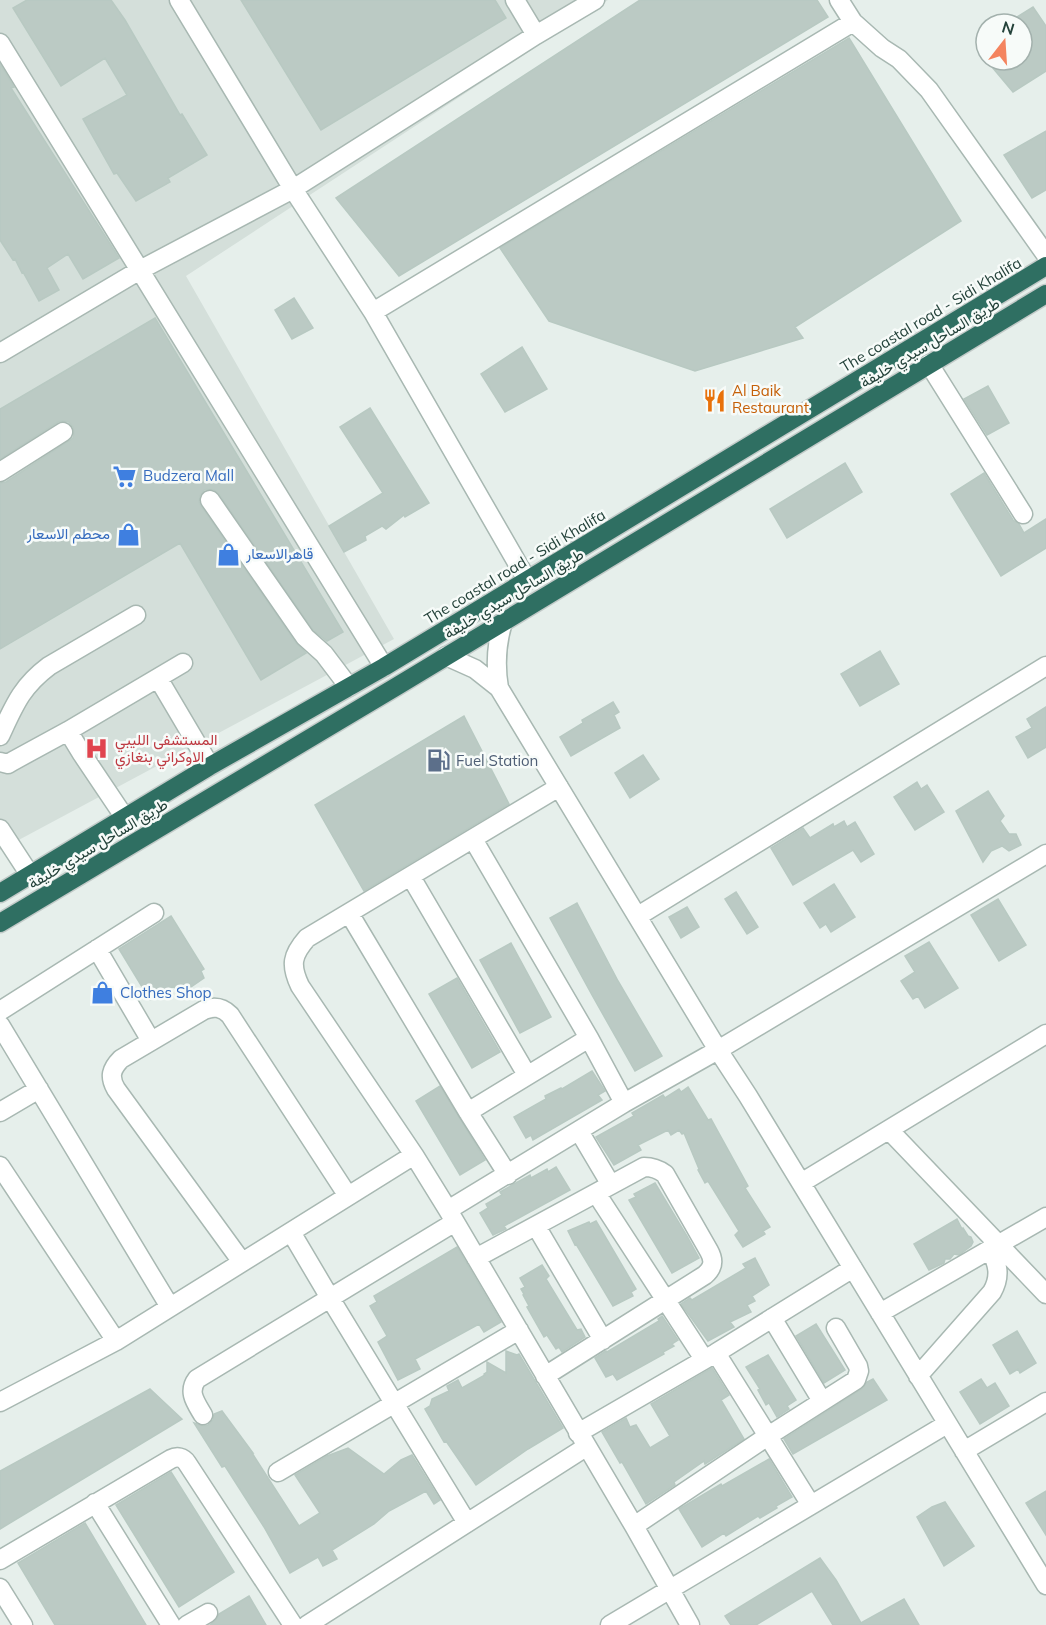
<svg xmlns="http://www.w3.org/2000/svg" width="1046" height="1625" viewBox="0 0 1046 1625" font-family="Mulish,Vazirmatn,sans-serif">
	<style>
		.built { fill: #d4dfda }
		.building { fill: #bbcac4; stroke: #b8c9c2; stroke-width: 1.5 }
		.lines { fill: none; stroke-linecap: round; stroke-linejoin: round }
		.minor-casing { stroke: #a8b8b2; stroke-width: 21 }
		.highway-casing { stroke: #c2cac8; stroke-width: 21 }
		.minor { stroke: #fff; stroke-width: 18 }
		.highway { stroke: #2f6f62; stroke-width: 18 }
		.labels { text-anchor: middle; stroke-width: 5; stroke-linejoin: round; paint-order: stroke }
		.street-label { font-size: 15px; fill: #24423a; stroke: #f7fbf9 }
		.food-label { font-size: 15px; fill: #c56008; stroke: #f7fbf9; text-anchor: start }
		.shop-label { font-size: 15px; fill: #366cbe; stroke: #f7fbf9; text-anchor: start }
		.health-label { font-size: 15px; fill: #be3a42; stroke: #f7fbf9; text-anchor: start }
		.service-label { font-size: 15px; fill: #4e5e75; stroke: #f7fbf9; text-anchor: start }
	</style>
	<rect width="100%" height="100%" fill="#e6efeb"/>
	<!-- built -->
	<path class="built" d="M0,0H608L186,276L394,639L0,850Z"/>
	<!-- building -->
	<path class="building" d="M27,0H111L125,20L180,115L182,114L207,155L168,178L170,182L136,201L117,173L114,174L83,119L127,95L105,58L61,86L13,8Z
		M241,0H495L506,18L321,130Z
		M640,0H817L828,17L399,276L336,198Z
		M1033,7L1046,26V71L1013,92L992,67L1006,60H1022V24H1006Z
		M849,38L961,221L795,327L803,338L695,371L549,321L500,248Z
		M0,64L14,87L11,88L119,258L83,279L68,254L47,268L59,290L39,301L23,272L22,273L15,259L13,260L0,240Z
		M1046,131V190L1032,198L1004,155Z
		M294,298L313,328L292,339L275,310Z
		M155,318L343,632L327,641L313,630L219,494L214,490L208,489L204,490L200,496L199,502L201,506L296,643L306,653L261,680L180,543L0,649V483L6,482L69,441L73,438L74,432L73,427L69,422L63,421L58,422L0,459V409Z
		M522,347L547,389L505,412L481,374Z
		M988,386L1009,423L987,435L964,399Z
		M370,408L429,503L405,517L404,515L386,529L382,526L365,536L366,540L344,552L329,526L383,493L340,427Z
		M845,463L862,492L787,538L770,509Z
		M984,473L1013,520L1019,524L1024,533L1046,519V548L1001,576L951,494Z
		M880,651L899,684L860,706L841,674Z
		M613,702L619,712L614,715L620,728L571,756L560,737L583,723L582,720Z
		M1046,707V747L1028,758L1016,737L1032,728L1027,719Z
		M464,716L509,804L364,891L315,805Z
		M643,755L659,779L630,798L615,773Z
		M917,782L921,789L927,785L944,812L915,830L894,797Z
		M988,791L1004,816L1000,821L1009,834H1016L1021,845L1009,851L1002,846L991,851L983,862L956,811Z
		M844,821L847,827L855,822L874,854L861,862L853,850L793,885L771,848L803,828L810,838L833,824L834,827Z
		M834,884L855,917L831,932L826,924L820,928L804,903Z
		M736,892L758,927L747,934L725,899Z
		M998,899L1026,945L999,961L971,915Z
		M577,903L618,981L662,1056L635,1071L592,995L550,918Z
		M687,907L699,927L681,938L669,917Z
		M171,916L204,969L201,971L204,978L185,991L183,989L177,991L174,986L150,1000L119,949Z
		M929,942L958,988L925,1008L918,996L913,999L901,981L915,972L905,956Z
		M511,943L551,1017L520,1033L480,960Z
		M457,978L500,1052L472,1068L429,994Z
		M592,1071L605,1091L598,1095L602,1100L533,1140L531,1135L526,1138L514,1117L546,1099L545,1096L561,1088L562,1089Z
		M440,1086L485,1160L460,1175L416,1101Z
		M688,1087L708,1120L711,1119L748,1186L745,1188L770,1227L763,1231L765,1234L743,1247L735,1235L739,1231L708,1181L705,1183L698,1170L699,1169L684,1133L682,1134L679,1130L671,1135L668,1130L638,1145L641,1150L614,1165L596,1137L634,1116L632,1113L663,1095L665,1098L679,1089L681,1092Z
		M556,1167L570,1190L504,1226L506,1229L493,1235L480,1213L488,1208L486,1204L502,1195L500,1192L530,1175L531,1178L547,1169L548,1172Z
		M655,1183L687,1236L699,1258L672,1273L629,1200L636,1197L634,1194Z
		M957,1219L962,1229L963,1228L968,1236L971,1237L973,1242L971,1246L959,1255L954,1254L950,1259H945L944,1263L929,1270L914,1244Z
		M596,1221L636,1289L631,1292L633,1296L613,1306L576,1244L575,1245L568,1231L589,1222L590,1224Z
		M457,1247L501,1322L484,1332L479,1324L415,1359L420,1369L398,1380L378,1342L387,1336L370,1306L377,1302L374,1296Z
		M755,1258L769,1285L752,1296L755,1301L747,1305L751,1312L730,1322L734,1327L708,1341L681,1304L690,1298L692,1300L746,1268L743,1264Z
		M542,1265L549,1276L546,1279L577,1330L581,1329L585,1337L562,1352L559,1347L556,1349L547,1335L544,1337L527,1307L529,1306L523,1295L524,1294L521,1289L525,1287L520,1278Z
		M662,1316L678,1340L672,1344L674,1346L663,1352L664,1354L617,1380L613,1374L606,1377L595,1358L606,1351L607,1352L659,1321L658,1319Z
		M816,1324L845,1370L824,1383L796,1336Z
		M1017,1331L1036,1363L1020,1373L1018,1369L1010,1374L993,1345Z
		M506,1351L517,1355L519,1354L563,1428L528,1449L476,1485L446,1441L444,1442L425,1409L430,1406L432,1399L449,1391L447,1386L458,1380L462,1388L485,1375L484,1374L487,1372V1362L506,1373Z
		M768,1355L796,1400L787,1406L789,1409L777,1417L769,1403L766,1405L758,1390L760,1389L746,1367Z
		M712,1368L729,1395L721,1400L744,1439L705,1464L704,1461L674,1482L675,1485L646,1504L622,1462L620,1463L602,1432L626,1418L630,1427L636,1425L650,1448L670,1436L651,1404Z
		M873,1379L887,1400L793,1454L784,1439L862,1389L867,1382Z
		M981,1379L987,1388L995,1383L1009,1406L980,1424L960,1392Z
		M150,1389L182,1419L0,1529V1471Z
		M222,1411L253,1453H252L299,1526L320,1513L295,1475L327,1456L348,1448L384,1474L401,1460L412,1455L440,1500L434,1504L426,1491L389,1511L374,1524L332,1550L337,1559L323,1566L318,1557L290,1573L264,1527L225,1466L222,1467L194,1423L203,1426L208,1425L213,1420L214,1414Z
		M769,1459L792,1497L776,1506L777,1508L760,1518L758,1516L726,1536L724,1533L702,1547L679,1509L721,1484L722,1486Z
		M171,1472L234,1572L179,1607L116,1505Z
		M1046,1491V1535L1026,1503Z
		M945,1502L974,1546L944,1566L917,1517L932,1507Z
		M85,1523L146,1625H55L18,1563Z
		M820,1558L836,1580L861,1623L904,1599L919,1625H833L812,1591L756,1625H731L725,1616Z
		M249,1596L266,1625H210L217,1619L219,1614Z"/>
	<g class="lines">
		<defs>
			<path id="minor" d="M179,0L293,189L373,312L527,580
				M515,0L536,35
				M839,0L853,22L882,48L899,59L929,90L1046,255
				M0,43L384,667
				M373,312L853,22
				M0,353L140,270L293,189L536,35L595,0
				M929,364L1023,514
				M0,472L63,432
				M210,500L305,637L324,654L349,687
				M446,656L475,669L499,688L718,1050L748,1096L1046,1585
				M158,678L210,766
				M499,688C495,665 496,645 503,622
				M68,731L82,754L125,818
				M0,736C14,706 21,687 49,666L136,615
				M0,762L8,764L13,761L68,731L183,663
				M559,787L307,938C292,955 290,965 300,986L414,1155L448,1210L634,1526L690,1625
				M0,829L30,875
				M473,839L589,1038L624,1103
				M411,877L527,1075
				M349,913L468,1112L508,1175
				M638,916L1046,666
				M97,949L151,1041
				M0,1011L154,913
				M0,1025L170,1307
				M0,1112L39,1089
				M468,1112L589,1038
				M889,1130L1046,1294
				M579,1131L611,1185
				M0,1166L116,1341
				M801,1183L1046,1034
				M596,1193L704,1359
				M448,1210L624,1103L718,1050L1046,854
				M536,1226L603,1340
				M291,1232L330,1298L467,1523
				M476,1258L644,1167C653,1167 658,1169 665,1174L709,1251C714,1260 714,1267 705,1275L545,1376
				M242,1262L116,1089C109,1077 111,1069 121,1059L204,1010C214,1006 222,1007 230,1015L348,1196
				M880,1313L1046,1217
				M772,1318L822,1401
				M716,1353L811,1505
				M918,1376L992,1292C1001,1276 998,1264 990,1249
				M0,1402L116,1341L414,1155
				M203,1415C196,1403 187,1392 197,1379L455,1222
				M578,1433L716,1353L853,1268
				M964,1451L1046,1402
				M278,1472L519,1330
				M95,1503L171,1625
				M634,1526L768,1436L856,1380L859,1371L858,1366L836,1328
				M0,1560L171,1459C177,1456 183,1457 187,1463L293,1625
				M0,1588L23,1625
				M187,1625L208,1613
				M307,1625L586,1447
				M610,1625L947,1424"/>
			<path id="highway" d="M0,893L210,766L384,667L1046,266
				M0,923L394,688L1046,294"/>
		</defs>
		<!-- minor casing -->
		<use href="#minor" class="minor-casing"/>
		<!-- highway casing -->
		<use href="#highway" class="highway-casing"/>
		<!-- minor -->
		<use href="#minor" class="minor"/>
		<!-- highway -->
		<use href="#highway" class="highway"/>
	</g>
	<!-- icons -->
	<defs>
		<symbol id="restaurant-bare" viewBox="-9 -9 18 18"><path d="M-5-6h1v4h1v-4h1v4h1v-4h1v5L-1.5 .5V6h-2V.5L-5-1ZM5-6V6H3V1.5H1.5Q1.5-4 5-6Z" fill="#e8710a" stroke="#f7fbf9" stroke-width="2.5" paint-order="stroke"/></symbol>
		<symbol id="supermarket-bare" viewBox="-9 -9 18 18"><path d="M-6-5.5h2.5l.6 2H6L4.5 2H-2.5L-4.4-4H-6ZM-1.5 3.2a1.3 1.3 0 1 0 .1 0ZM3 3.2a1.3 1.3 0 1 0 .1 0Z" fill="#3f7fe0" stroke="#f7fbf9" stroke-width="2.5" paint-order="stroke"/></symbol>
		<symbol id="shop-bare" viewBox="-9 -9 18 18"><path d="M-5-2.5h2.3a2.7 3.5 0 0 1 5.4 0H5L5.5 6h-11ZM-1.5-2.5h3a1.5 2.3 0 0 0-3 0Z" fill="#3f7fe0" stroke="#f7fbf9" stroke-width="2.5" paint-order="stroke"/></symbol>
		<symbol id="hospital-bare" viewBox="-9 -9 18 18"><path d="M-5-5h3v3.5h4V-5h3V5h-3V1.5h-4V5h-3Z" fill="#e0444e" stroke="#f7fbf9" stroke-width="2.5" paint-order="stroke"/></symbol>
		<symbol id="fuel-bare" viewBox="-9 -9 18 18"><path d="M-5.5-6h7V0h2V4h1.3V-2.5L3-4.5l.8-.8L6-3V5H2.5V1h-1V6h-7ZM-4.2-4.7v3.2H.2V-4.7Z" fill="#5c6f8a" stroke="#f7fbf9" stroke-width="2.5" paint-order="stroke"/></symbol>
	</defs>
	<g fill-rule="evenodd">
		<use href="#restaurant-bare" x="698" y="384" width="33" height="33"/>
		<use href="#supermarket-bare" x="108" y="460" width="33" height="33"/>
		<use href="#shop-bare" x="112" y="518" width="33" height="33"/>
		<use href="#shop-bare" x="212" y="538" width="33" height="33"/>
		<use href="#hospital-bare" x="80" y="732" width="33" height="33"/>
		<use href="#fuel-bare" x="422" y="744" width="33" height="33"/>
		<use href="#shop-bare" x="86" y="976" width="33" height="33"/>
	</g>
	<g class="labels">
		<!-- street labels -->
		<g class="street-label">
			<text transform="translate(931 315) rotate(-31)" y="5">The coastal road - Sidi Khalifa</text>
			<text transform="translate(930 343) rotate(-31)" y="5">طريق الساحل سيدي خليفة</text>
			<text transform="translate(515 567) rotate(-31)" y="5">The coastal road - Sidi Khalifa</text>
			<text transform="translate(514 594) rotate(-31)" y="5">طريق الساحل سيدي خليفة</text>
			<text transform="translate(98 844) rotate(-31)" y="5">طريق الساحل سيدي خليفة</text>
		</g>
		<!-- food labels -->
		<g class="food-label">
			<text x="732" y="396">Al Baik<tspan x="732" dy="17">Restaurant</tspan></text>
		</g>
		<!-- shop labels -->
		<g class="shop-label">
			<text x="143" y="481">Budzera Mall</text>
			<text x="110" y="539" text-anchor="end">محطم الاسعار</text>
			<text x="246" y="559">قاهرالاسعار</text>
			<text x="120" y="998">Clothes Shop</text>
		</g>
		<!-- health labels -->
		<g class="health-label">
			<text x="115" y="745">المستشفى الليبي<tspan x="115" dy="17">الاوكراني بنغازي</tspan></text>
		</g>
		<!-- service labels -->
		<g class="service-label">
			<text x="456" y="766">Fuel Station</text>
		</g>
	</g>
	<!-- north arrow -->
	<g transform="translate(1004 42) rotate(17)"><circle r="28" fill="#f7fbf9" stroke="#a3b1ad" stroke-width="1.5"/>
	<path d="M0-4.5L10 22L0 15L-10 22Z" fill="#f4845f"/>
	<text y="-9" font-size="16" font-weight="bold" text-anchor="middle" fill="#24423a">N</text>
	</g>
</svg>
